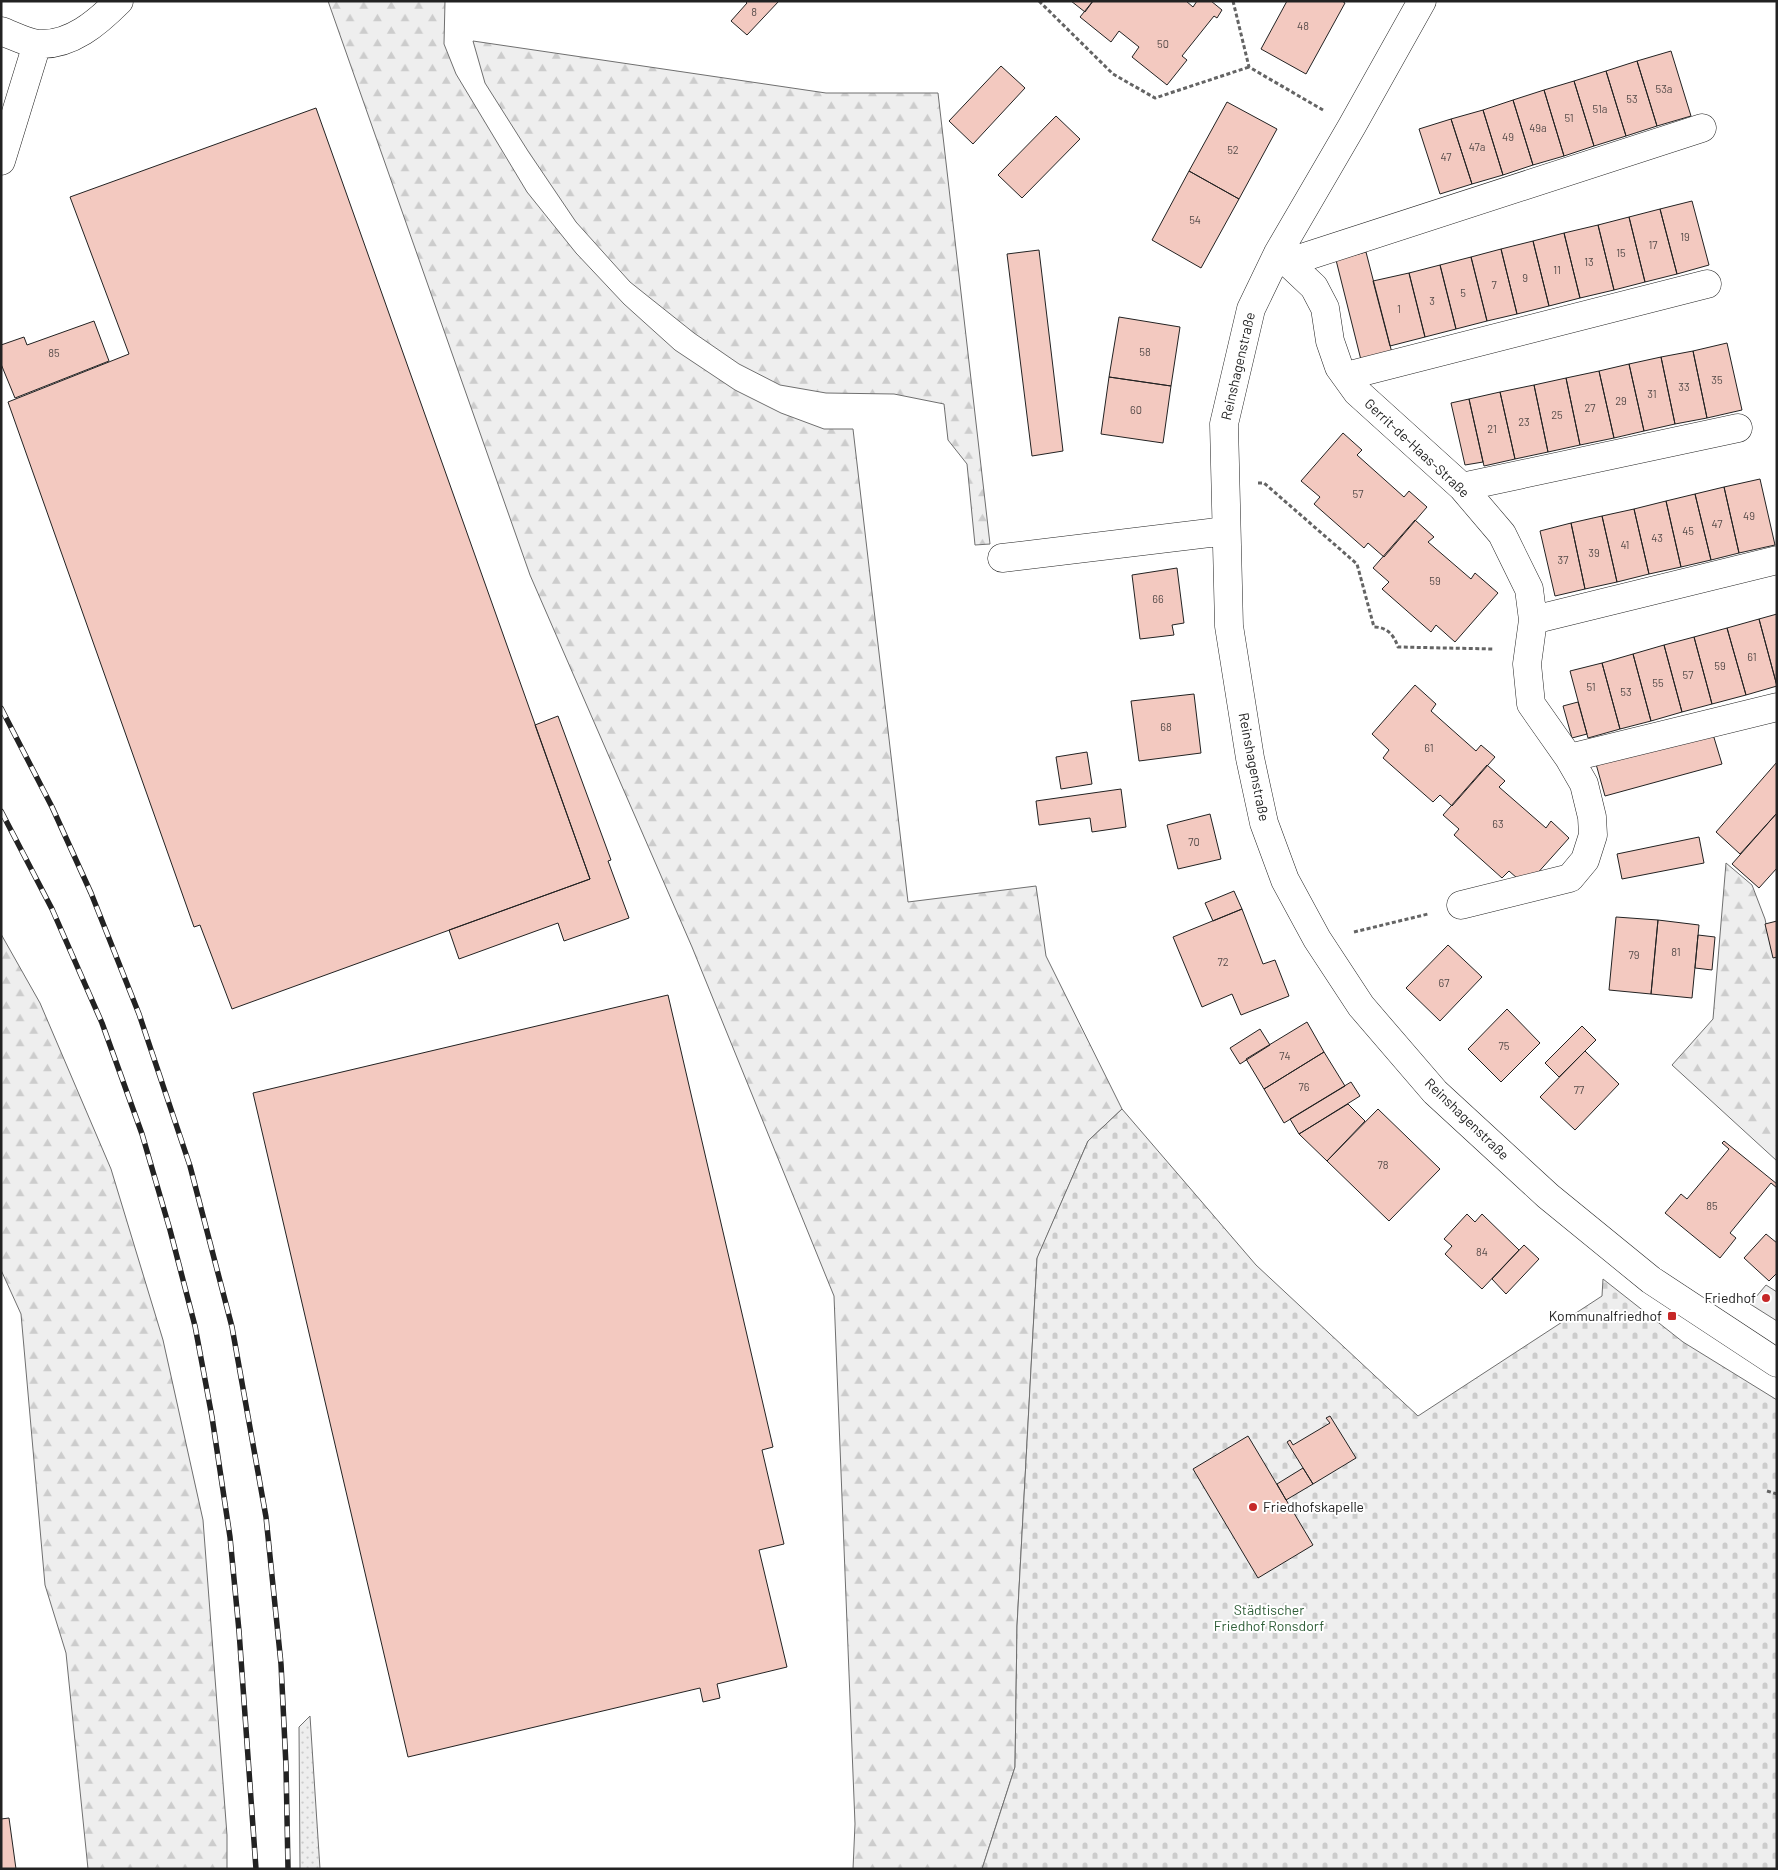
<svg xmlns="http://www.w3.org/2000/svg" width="1778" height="1870" viewBox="0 0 1778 1870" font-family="Barlow,sans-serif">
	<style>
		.grass { fill: url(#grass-dots); stroke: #6f6f6f }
		.forest { fill: url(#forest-firs); stroke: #6f6f6f }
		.cemetery { fill: url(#cemetery-stones); stroke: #6f6f6f }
		.parking { fill: #ededed; stroke: #6f6f6f }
		.building { fill: #f3c9c0; stroke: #222 }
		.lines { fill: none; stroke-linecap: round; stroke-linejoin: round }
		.minor-casing { stroke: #222; stroke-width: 29 }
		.path { stroke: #646464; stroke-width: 3; stroke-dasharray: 4 2.5; stroke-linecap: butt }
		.minor { stroke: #fff; stroke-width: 28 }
		.rail-casing { stroke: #222; stroke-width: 5.5 }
		.rail { stroke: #fff; stroke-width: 4; stroke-dasharray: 11; stroke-linecap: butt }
		.poi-dot { fill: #c62828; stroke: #fff; stroke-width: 2 }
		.labels { text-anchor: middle; stroke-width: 4; stroke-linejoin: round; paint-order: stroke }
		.number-label { font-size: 11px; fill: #564c4a }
		.street-label { font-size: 14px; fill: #222; stroke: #fff }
		.poi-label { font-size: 14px; fill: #222; stroke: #fff; text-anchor: end }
		.park-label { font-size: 14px; fill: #2f5e38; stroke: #fff }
	</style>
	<defs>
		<pattern id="grass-dots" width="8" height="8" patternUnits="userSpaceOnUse" patternTransform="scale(1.25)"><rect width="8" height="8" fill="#eee"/><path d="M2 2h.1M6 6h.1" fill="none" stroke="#ccc" stroke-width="1.8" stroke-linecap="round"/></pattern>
		<pattern id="forest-firs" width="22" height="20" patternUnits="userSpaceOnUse" patternTransform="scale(1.25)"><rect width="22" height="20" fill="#eee"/><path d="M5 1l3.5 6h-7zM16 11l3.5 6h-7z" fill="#ccc"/></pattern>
		<pattern id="cemetery-stones" width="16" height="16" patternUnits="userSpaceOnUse" patternTransform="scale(1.25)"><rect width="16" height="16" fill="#eee"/><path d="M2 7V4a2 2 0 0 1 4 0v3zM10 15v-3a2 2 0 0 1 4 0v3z" fill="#ccc"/></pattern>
	</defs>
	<rect width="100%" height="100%" fill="#fff"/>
	<!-- grass -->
	<path class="grass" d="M310,1716L320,1869H300L299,1727Z"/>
	<!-- forest -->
	<path class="forest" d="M328,1H445L444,44L456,74L527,192L576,253L624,304L675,350L735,390L781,413L824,429H853L908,902L1036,886L1046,956L1122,1109L1088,1141L1037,1259L1017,1626L1015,1767L982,1869H853L855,1824L834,1296L692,947L530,575Z
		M473,41L826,93H938L990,544L975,545L967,464L948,440L944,404L894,394L826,393L780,385L739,364L694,333L630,282L576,222L528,151L485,83Z
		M1726,863L1752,885L1765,919L1772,952L1777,951V1161L1672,1065L1713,1019Z
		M1,934L40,1003L111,1169L163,1340L203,1520L227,1835V1869H88L66,1653L45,1585L21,1314L1,1270Z"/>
	<!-- cemetery -->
	<path class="cemetery" d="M1122,1109L1256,1265L1418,1416L1602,1296L1603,1279L1683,1342L1777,1400V1869H982L1015,1767L1017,1626L1037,1258L1088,1141Z"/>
	<!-- parking -->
	<path class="parking" d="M1766,1285L1777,1292V1321L1750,1304Z"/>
	<!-- building -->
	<path class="building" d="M745,1H779L747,35L731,21L747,3Z
		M1071,1H1093L1085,12Z
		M1093,1H1186L1193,7L1197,1H1211L1222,10L1217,18L1214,16L1182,56L1187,60L1167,85L1132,57L1139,47L1119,31L1111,42L1080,17Z
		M1287,1H1342L1345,3L1306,74L1261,49Z
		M1671,51L1691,116L1657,126L1637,61Z
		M1637,61L1657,126L1626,136L1606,71Z
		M1001,66L1025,88L973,144L949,121Z
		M1606,71L1626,136L1594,146L1574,81Z
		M1574,81L1594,146L1564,156L1544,90Z
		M1544,90L1564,156L1533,165L1513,100Z
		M1513,100L1533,165L1503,175L1483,110Z
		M1227,102L1277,129L1239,199L1189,171Z
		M316,108L590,879L232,1009L200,925L194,927L8,402L129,354L70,197Z
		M1483,110L1503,175L1472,184L1451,119Z
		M1056,116L1080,139L1022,198L998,175Z
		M1451,119L1472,184L1440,194L1419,129Z
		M1189,171L1239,199L1201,268L1152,240Z
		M1692,201L1709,265L1677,274L1660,209Z
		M1660,209L1677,274L1645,282L1629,217Z
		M1629,217L1645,282L1614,290L1598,225Z
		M1598,225L1614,290L1580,298L1564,233Z
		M1564,233L1580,298L1549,306L1533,241Z
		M1533,241L1549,306L1517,314L1501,249Z
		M1501,249L1517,314L1487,321L1471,257Z
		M1039,250L1063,451L1032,456L1007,254Z
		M1366,252L1392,353L1361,360L1336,260Z
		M1471,257L1487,321L1456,329L1440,265Z
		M1440,265L1456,329L1425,337L1409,273Z
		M1409,273L1425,337L1390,346L1373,281Z
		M1119,317L1180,327L1171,386L1109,377Z
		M94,321L109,361L15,398L1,364V345L24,337L27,345Z
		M1727,343L1742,410L1707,418L1693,351Z
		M1693,351L1707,418L1675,424L1661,357Z
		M1661,357L1675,424L1644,431L1629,364Z
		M1629,364L1644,431L1614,438L1599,371Z
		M1599,371L1614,438L1580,445L1566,378Z
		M1109,377L1171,386L1163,443L1101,434Z
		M1566,378L1580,445L1548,452L1534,385Z
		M1534,385L1548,452L1515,459L1500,392Z
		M1500,392L1515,459L1484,466L1469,399Z
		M1469,399L1483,462L1465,465L1451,403Z
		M1343,433L1362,450L1357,455L1404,497L1409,491L1427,507L1384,557L1368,543L1364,548L1314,504L1320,497L1301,481Z
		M1760,479L1775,545L1739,553L1724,487Z
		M1724,487L1739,553L1711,560L1695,494Z
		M1695,494L1711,560L1681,567L1666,501Z
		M1666,501L1681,567L1649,574L1634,509Z
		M1634,509L1649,574L1617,582L1602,516Z
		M1602,516L1617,582L1585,589L1571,523Z
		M1415,520L1434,537L1428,542L1471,579L1475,573L1498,593L1455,642L1436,625L1431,632L1382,589L1389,582L1373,568Z
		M1571,523L1585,589L1555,596L1540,531Z
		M1177,568L1184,623L1172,625L1174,635L1140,639L1132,575Z
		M1777,614V686L1759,619Z
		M1759,619L1777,686L1746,695L1727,628Z
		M1727,628L1746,695L1712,704L1694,637Z
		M1694,637L1712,704L1682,712L1664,645Z
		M1664,645L1682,712L1651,721L1633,654Z
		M1633,654L1651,721L1620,729L1602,663Z
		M1602,663L1620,729L1588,738L1570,671Z
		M1415,685L1436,704L1431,711L1476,751L1481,745L1495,757L1452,806L1440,795L1433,802L1383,758L1389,750L1372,734Z
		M1194,694L1201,753L1139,761L1131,701Z
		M1578,702L1587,734L1572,738L1563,706Z
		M558,716L611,860L608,861L629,918L564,941L558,923L459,959L449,930L590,879L535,725Z
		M1712,731L1722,764L1605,796L1596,764Z
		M1087,752L1092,784L1061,789L1056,757Z
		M1777,762V813L1740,854L1716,832Z
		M1487,765L1505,781L1499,787L1546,828L1551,821L1569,838L1526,886L1509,871L1502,878L1454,835L1459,829L1443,815Z
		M1121,789L1126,827L1092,832L1090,818L1039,825L1036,801Z
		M1777,813V868L1759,888L1732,864Z
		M1210,814L1221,859L1178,869L1167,825Z
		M1699,837L1704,863L1622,879L1617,854Z
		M1234,891L1242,909L1213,921L1205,903Z
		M1242,909L1263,964L1275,960L1289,996L1241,1015L1232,994L1202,1007L1173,937Z
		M1616,917L1658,920L1651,994L1609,990Z
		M1658,920L1699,925L1692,998L1651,994Z
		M1777,921V957L1773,958L1765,924Z
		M1698,935L1715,937L1712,970L1695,968Z
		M1448,945L1482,977L1440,1021L1406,988Z
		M668,995L773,1447L762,1450L784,1544L759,1550L787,1667L717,1684L720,1698L703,1702L700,1688L408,1757L253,1093Z
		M1507,1009L1540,1043L1501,1082L1468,1049Z
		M1307,1022L1324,1052L1264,1089L1246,1059Z
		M1582,1026L1596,1040L1559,1077L1545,1063Z
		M1260,1029L1270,1045L1240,1064L1230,1048Z
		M1585,1051L1619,1084L1575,1130L1540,1097Z
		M1324,1052L1345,1086L1284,1123L1264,1089Z
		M1351,1082L1360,1096L1299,1134L1290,1119Z
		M1348,1104L1365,1121L1327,1161L1299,1134Z
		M1378,1109L1440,1169L1389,1221L1327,1161Z
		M1724,1141L1777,1184V1188L1771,1183L1730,1233L1736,1238L1720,1258L1665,1213L1681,1194L1687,1199L1729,1149L1722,1143Z
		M1467,1214L1475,1222L1482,1214L1519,1250L1482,1289L1445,1254L1452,1246L1444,1239Z
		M1766,1234L1777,1243V1273L1769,1281L1744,1258Z
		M1524,1245L1539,1259L1506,1294L1492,1279Z
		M1330,1416L1356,1458L1313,1484L1287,1442L1290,1440L1293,1445L1330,1423L1326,1418Z
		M1248,1436L1313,1545L1258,1578L1193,1469Z
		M1303,1468L1313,1484L1286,1500L1277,1484Z
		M9,1818L16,1869H1V1819Z"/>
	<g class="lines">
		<defs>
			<path id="minor" d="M1422,1L1352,126L1278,253L1251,309L1224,424L1229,626L1250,758L1264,823L1285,880L1317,939L1361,1006L1435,1092L1548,1196L1651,1280L1777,1363
				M1,31C12,35 27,43 38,44C71,46 98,22 119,1
				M1,161L37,44
				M1278,253L1314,287L1325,308L1330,341L1339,367L1357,392L1462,487L1502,534L1529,589L1533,620L1527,664L1531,704L1569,758L1584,784L1592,817L1593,835L1585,860L1570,878L1461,905
				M1289,262L1702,128
				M1346,376L1707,284
				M1462,487L1738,428
				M1002,558L1226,531
				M1533,620L1777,560
				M1569,758L1777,707"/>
		</defs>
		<!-- minor casing -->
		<use href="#minor" class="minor-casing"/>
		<!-- path -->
		<path class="path" d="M1039,1L1113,74L1155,98L1249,67
			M1233,1L1249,67L1323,110
			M1258,483H1264L1357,564L1374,627C1387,627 1394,635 1398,647L1494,649
			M1354,932L1428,914
			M1767,1491L1777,1494"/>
		<!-- minor -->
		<use href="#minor" class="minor"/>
		<defs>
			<path id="rail" d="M1,708L52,807L91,893L139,1014L190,1166L232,1327L266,1517L281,1664L286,1766L288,1869
				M1,811L52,909L102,1023L142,1134L170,1230L195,1326L212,1417L230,1537L239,1631L256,1869"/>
		</defs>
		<!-- rail casing -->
		<use href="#rail" class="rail-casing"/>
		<!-- rail -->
		<use href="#rail" class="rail"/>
	</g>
	<!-- markers -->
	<g class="poi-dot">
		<circle cx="1766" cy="1298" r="5"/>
		<rect x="1667" y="1311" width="10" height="10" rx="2.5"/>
		<circle cx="1253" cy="1507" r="5"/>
	</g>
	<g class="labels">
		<!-- number labels -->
		<g class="number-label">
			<text x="754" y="16">8</text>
			<text x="1303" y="30">48</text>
			<text x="1163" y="48">50</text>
			<text x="1664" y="93">53a</text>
			<text x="1632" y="103">53</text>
			<text x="1600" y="113">51a</text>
			<text x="1569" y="122">51</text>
			<text x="1538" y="132">49a</text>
			<text x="1508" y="141">49</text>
			<text x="1477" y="151">47a</text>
			<text x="1233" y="154">52</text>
			<text x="1446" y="161">47</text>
			<text x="1195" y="224">54</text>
			<text x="1685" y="241">19</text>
			<text x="1653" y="249">17</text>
			<text x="1621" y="257">15</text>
			<text x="1589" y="266">13</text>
			<text x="1557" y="274">11</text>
			<text x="1525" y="282">9</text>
			<text x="1494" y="289">7</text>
			<text x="1463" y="297">5</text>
			<text x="1432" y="305">3</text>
			<text x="1399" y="313">1</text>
			<text x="1145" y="356">58</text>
			<text x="54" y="357">85</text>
			<text x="1717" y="384">35</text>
			<text x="1684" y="391">33</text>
			<text x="1652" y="398">31</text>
			<text x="1621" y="405">29</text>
			<text x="1590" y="412">27</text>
			<text x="1136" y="414">60</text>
			<text x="1557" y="419">25</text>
			<text x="1524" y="426">23</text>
			<text x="1492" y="433">21</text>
			<text x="1358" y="498">57</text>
			<text x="1749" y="520">49</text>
			<text x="1717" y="528">47</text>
			<text x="1688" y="535">45</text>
			<text x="1657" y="542">43</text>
			<text x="1625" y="549">41</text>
			<text x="1594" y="557">39</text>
			<text x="1563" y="564">37</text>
			<text x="1435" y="585">59</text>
			<text x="1158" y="603">66</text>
			<text x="1752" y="661">61</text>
			<text x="1720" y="670">59</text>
			<text x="1688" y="679">57</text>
			<text x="1658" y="687">55</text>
			<text x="1591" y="691">51</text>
			<text x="1626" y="696">53</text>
			<text x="1166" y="731">68</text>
			<text x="1429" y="752">61</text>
			<text x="1498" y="828">63</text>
			<text x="1194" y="846">70</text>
			<text x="1676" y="956">81</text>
			<text x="1634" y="959">79</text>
			<text x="1223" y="966">72</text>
			<text x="1444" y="987">67</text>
			<text x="1504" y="1050">75</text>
			<text x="1285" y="1060">74</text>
			<text x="1304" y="1091">76</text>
			<text x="1579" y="1094">77</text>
			<text x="1383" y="1169">78</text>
			<text x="1712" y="1210">85</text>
			<text x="1482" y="1256">84</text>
		</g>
		<!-- street labels -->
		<g class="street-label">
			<text transform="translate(1238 366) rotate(-77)" y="5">Reinshagenstraße</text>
			<text transform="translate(1417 448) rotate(43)" y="5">Gerrit-de-Haas-Straße</text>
			<text transform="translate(1254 767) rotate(79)" y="5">Reinshagenstraße</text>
			<text transform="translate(1467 1119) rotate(44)" y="5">Reinshagenstraße</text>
		</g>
		<!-- poi labels -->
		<g class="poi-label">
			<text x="1756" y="1303">Friedhof</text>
			<text x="1662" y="1321">Kommunalfriedhof</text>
			<text x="1263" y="1512" text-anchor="start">Friedhofskapelle</text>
		</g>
		<!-- park labels -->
		<g class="park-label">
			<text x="1269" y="1615">Städtischer<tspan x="1269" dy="16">Friedhof Ronsdorf</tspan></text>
		</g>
	</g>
	<!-- border -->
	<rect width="1778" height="1870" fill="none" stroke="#222222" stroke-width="5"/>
</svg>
